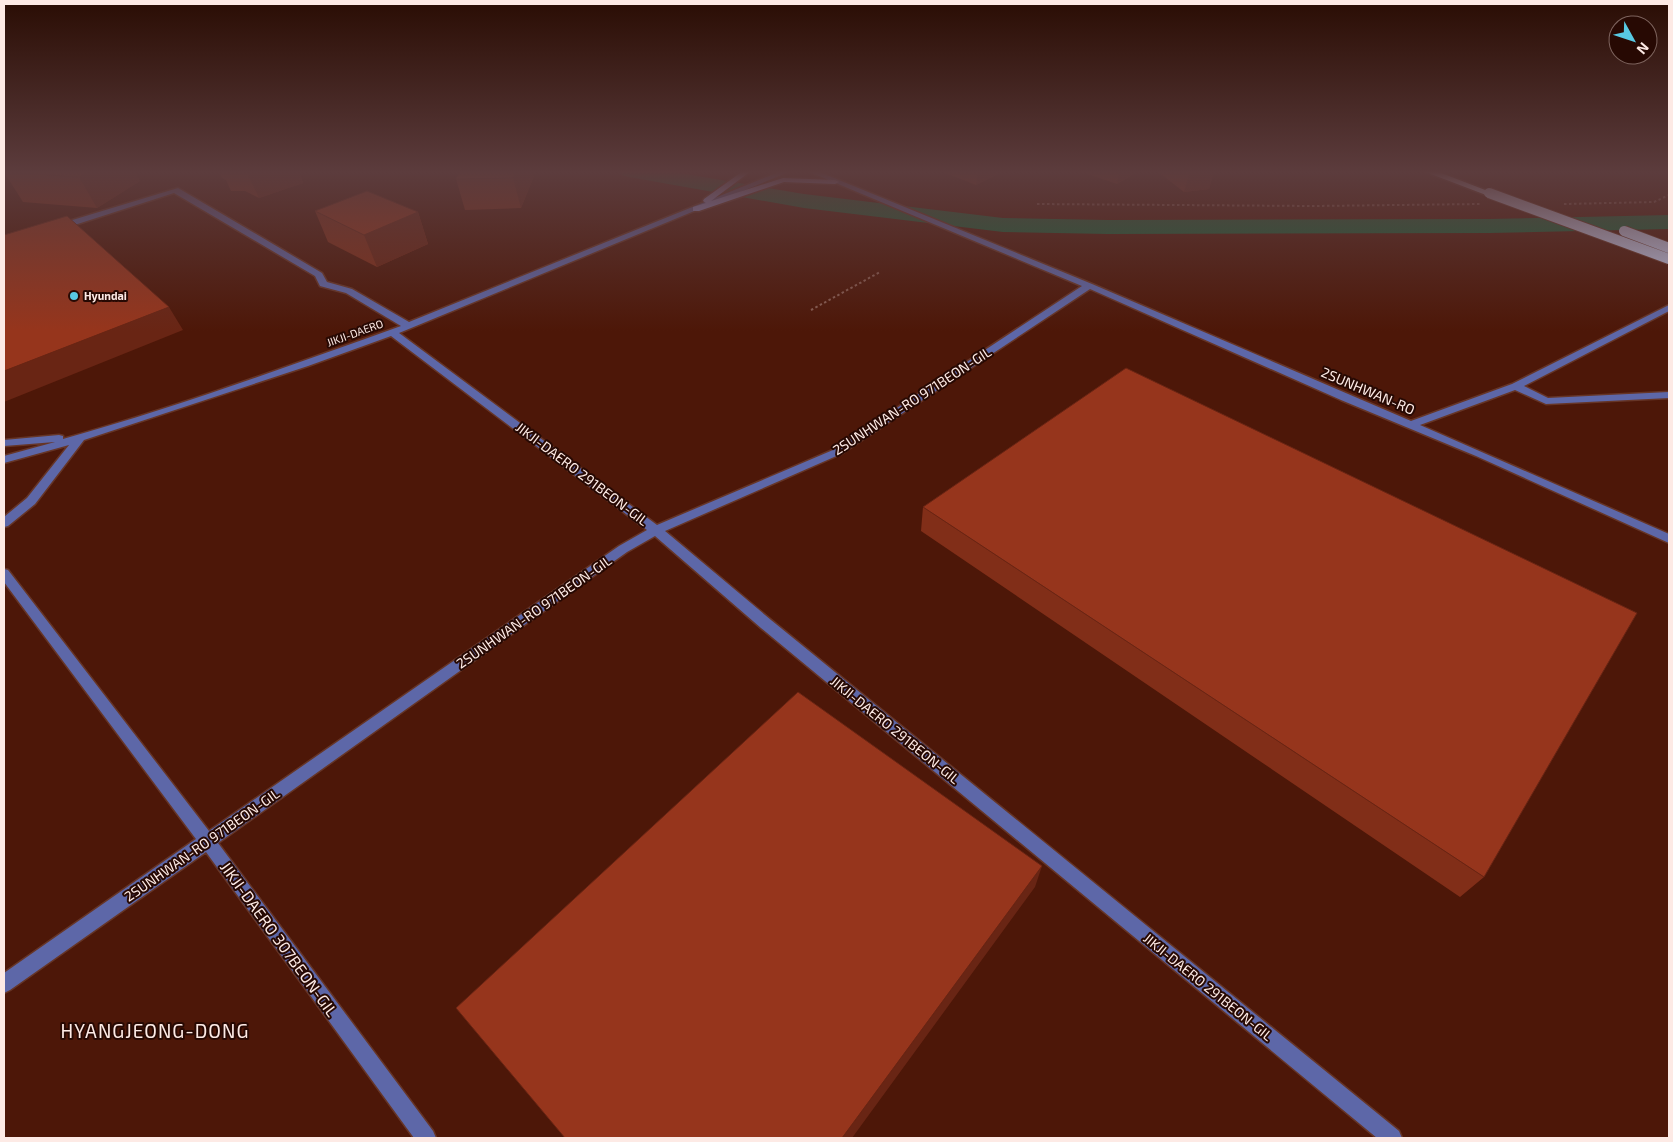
<svg xmlns="http://www.w3.org/2000/svg" width="1673" height="1142" viewBox="0 0 1673 1142" font-family="'Exo 2',sans-serif">
	<style>
		.lines { fill: none; stroke-linecap: round; stroke-linejoin: round }
		.river { fill: #12643b; fill-rule: evenodd }
		.minor-casing { stroke: #663527; stroke-width: 3 }
		.major-casing { stroke: #663527; stroke-width: 3 }
		.highway-casing { stroke: #663527; stroke-width: 3 }
		.path { stroke: #885d52; stroke-width: 2; stroke-dasharray: 2.5 2.5; stroke-linecap: butt }
		.minor { fill: #5d67a8; fill-rule: evenodd }
		.major { fill: #9aa8f9; fill-rule: evenodd }
		.highway { fill: #c0c7e7; fill-rule: evenodd }
		.highway-bridge-casing { stroke: #663527; stroke-width: 12; stroke-linecap: butt }
		.highway-bridge { stroke: #c0c7e7; stroke-width: 10 }
		.wall { fill: #812e18 }
		.shaded-wall { fill: #692514 }
		.building { fill: #96351c; stroke: #692514 }
		.poi-dot { fill: #58c9e3; stroke: #270903; stroke-width: 2 }
		.labels { text-anchor: middle; stroke-width: 4; stroke-linejoin: round; paint-order: stroke }
		.far-poi-label { font-size: 11px; font-weight: bold; fill: #fdeae5; stroke: #270903; text-anchor: start }
		.far-street-label { font-size: 11px; fill: #fdeae5; stroke: #270903 }
		.street-label { font-size: 14px; fill: #fdeae5; stroke: #270903 }
		.near-street-label { font-size: 16px; fill: #fdeae5; stroke: #270903 }
		.near-quarter-label { font-size: 19px; letter-spacing: 1px; fill: #fdeae5; stroke: #270903 }
	</style>
	<rect width="100%" height="100%" fill="#4d1708"/>
	<g class="lines">
		<!-- river -->
		<path class="river" d="M619,171H668L804,194L1003,218L1108,220L1489,219L1669,215V229L1489,233L1108,234L1003,232L804,208L629,177L622,175Z"/>
		<defs>
			<path id="minor" d="M781,171H791L399,333L657,525L833,450L1082,286L807,171H817L1092,284L1411,421L1512,384L1669,305V311L1524,386L1548,398L1669,392V398L1546,404L1515,390L1420,425L1669,534V543L1476,456L1341,400L1090,289L841,454L665,531L771,620L1399,1131L1402,1138H1377L761,628L655,536L627,552L218,843L433,1131L436,1138H414L206,852L10,990L4,993V973L196,839L4,582V569L8,570L209,831L619,546L647,530L391,336L308,366L84,440L35,504L8,526L4,527V517L27,498L69,445L4,463V456L55,442L4,446V440L59,435L63,436V439C177,407 289,366 401,326L346,293L320,286L315,276L174,193L62,229H56V225L178,188L322,273L327,282L352,289L409,322Z"/>
			<path id="major" d="M743,171H751L711,201L783,178L835,180L839,182L835,184L784,182L699,211H693V207L706,203L703,201L704,199Z"/>
			<path id="highway" d="M1423,171H1436L1493,193L1486,195Z"/>
		</defs>
		<!-- minor casing -->
		<use href="#minor" class="minor-casing"/>
		<!-- major casing -->
		<use href="#major" class="major-casing"/>
		<!-- highway casing -->
		<use href="#highway" class="highway-casing"/>
		<!-- path -->
		<path class="path" d="M1037,204L1314,206L1480,204
			M1564,204L1654,202L1669,195
			M811,310L880,272"/>
		<!-- minor -->
		<use href="#minor" class="minor"/>
		<!-- major -->
		<use href="#major" class="major"/>
		<!-- highway -->
		<use href="#highway" class="highway"/>
		<defs>
			<path id="highway-bridge" d="M1489,193L1669,259
				M1624,231L1669,248"/>
		</defs>
		<!-- highway-bridge casing -->
		<use href="#highway-bridge" class="highway-bridge-casing"/>
		<!-- highway-bridge -->
		<use href="#highway-bridge" class="highway-bridge"/>
	</g>
	<!-- wall -->
	<path class="wall" d="M5,171H134L140,181L97,208L23,202L4,172Z
		M219,171H299L303,183L259,198L245,191H231L226,180L222,178Z
		M940,171H1004L976,185Z
		M1079,171H1139L1117,184Z
		M1157,171H1214L1209,189L1184,192Z
		M534,176L521,208L465,210L456,179Z
		M315,211L418,212L428,244L377,267L328,242Z
		M923,507L1484,877L1460,897L921,531Z"/>
	<!-- shaded-wall -->
	<path class="shaded-wall" d="M90,171H134L140,181L97,208L79,177Z
		M246,171H299L303,183L259,198Z
		M516,171H533L534,176L521,208L513,178Z
		M978,171H1004L976,185Z
		M1119,171H1139L1117,184Z
		M1214,171L1209,189L1184,192L1189,174Z
		M418,212L428,244L377,267L364,235Z
		M169,307L183,330L4,402V371Z
		M1042,866L1035,887L852,1138H842Z"/>
	<!-- building -->
	<path class="building" d="M5,171H90L79,177L4,172Z
		M460,171H516L513,178L456,179Z
		M1185,171H1212L1189,174Z
		M367,191L418,212L364,235L315,211Z
		M67,216L169,307L4,371V235Z
		M1126,368L1637,613L1484,877L923,507Z
		M798,692L1042,866L842,1138H565L456,1008Z"/>
	<!-- sky -->
	<linearGradient id="sky" x2="0" y2="1"><stop stop-color="#2a0d04"/><stop offset="0.52" stop-color="#5c3c3d"/><stop offset="1" stop-color="#5c3c3d" stop-opacity="0"/></linearGradient>
	<rect width="1673" height="331" fill="url(#sky)"/>
	<!-- markers -->
	<circle class="poi-dot" cx="74" cy="296" r="5"/>
	<g class="labels">
		<!-- far-poi labels -->
		<g class="far-poi-label">
			<text x="84" y="300">Hyundai</text>
		</g>
		<!-- far-street labels -->
		<g class="far-street-label">
			<text transform="translate(355 333) rotate(-20)" y="4">JIKJI-DAERO</text>
		</g>
		<!-- street labels -->
		<g class="street-label">
			<text transform="translate(1368 391) rotate(23)" y="5">2SUNHWAN-RO</text>
			<text transform="translate(912 401) rotate(-33)" y="5">2SUNHWAN-RO 971BEON-GIL</text>
			<text transform="translate(582 474) rotate(37)" y="5">JIKJI-DAERO 291BEON-GIL</text>
			<text transform="translate(534 612) rotate(-35)" y="5">2SUNHWAN-RO 971BEON-GIL</text>
			<text transform="translate(895 730) rotate(39)" y="5">JIKJI-DAERO 291BEON-GIL</text>
			<text transform="translate(202 845) rotate(-35)" y="5">2SUNHWAN-RO 971BEON-GIL</text>
			<text transform="translate(1208 987) rotate(39)" y="5">JIKJI-DAERO 291BEON-GIL</text>
		</g>
		<!-- near-street labels -->
		<g class="near-street-label">
			<text transform="translate(279 939) rotate(54)" y="6">JIKJI-DAERO 307BEON-GIL</text>
		</g>
		<!-- near-quarter labels -->
		<g class="near-quarter-label">
			<text x="155" y="1038">HYANGJEONG-DONG</text>
		</g>
	</g>
	<!-- border -->
	<rect width="1673" height="1142" fill="none" stroke="#fdeae5" stroke-width="10"/>
	<!-- north arrow -->
	<g transform="translate(1633 40) rotate(130)"><circle r="24" fill="#270903" stroke="#7d635d"/>
	<path d="M0-4L9 19L0 12L-9 19Z" fill="#58c9e3"/>
	<text y="-8" font-size="14" font-weight="bold" text-anchor="middle" fill="#fdeae5">N</text>
	</g>
</svg>
